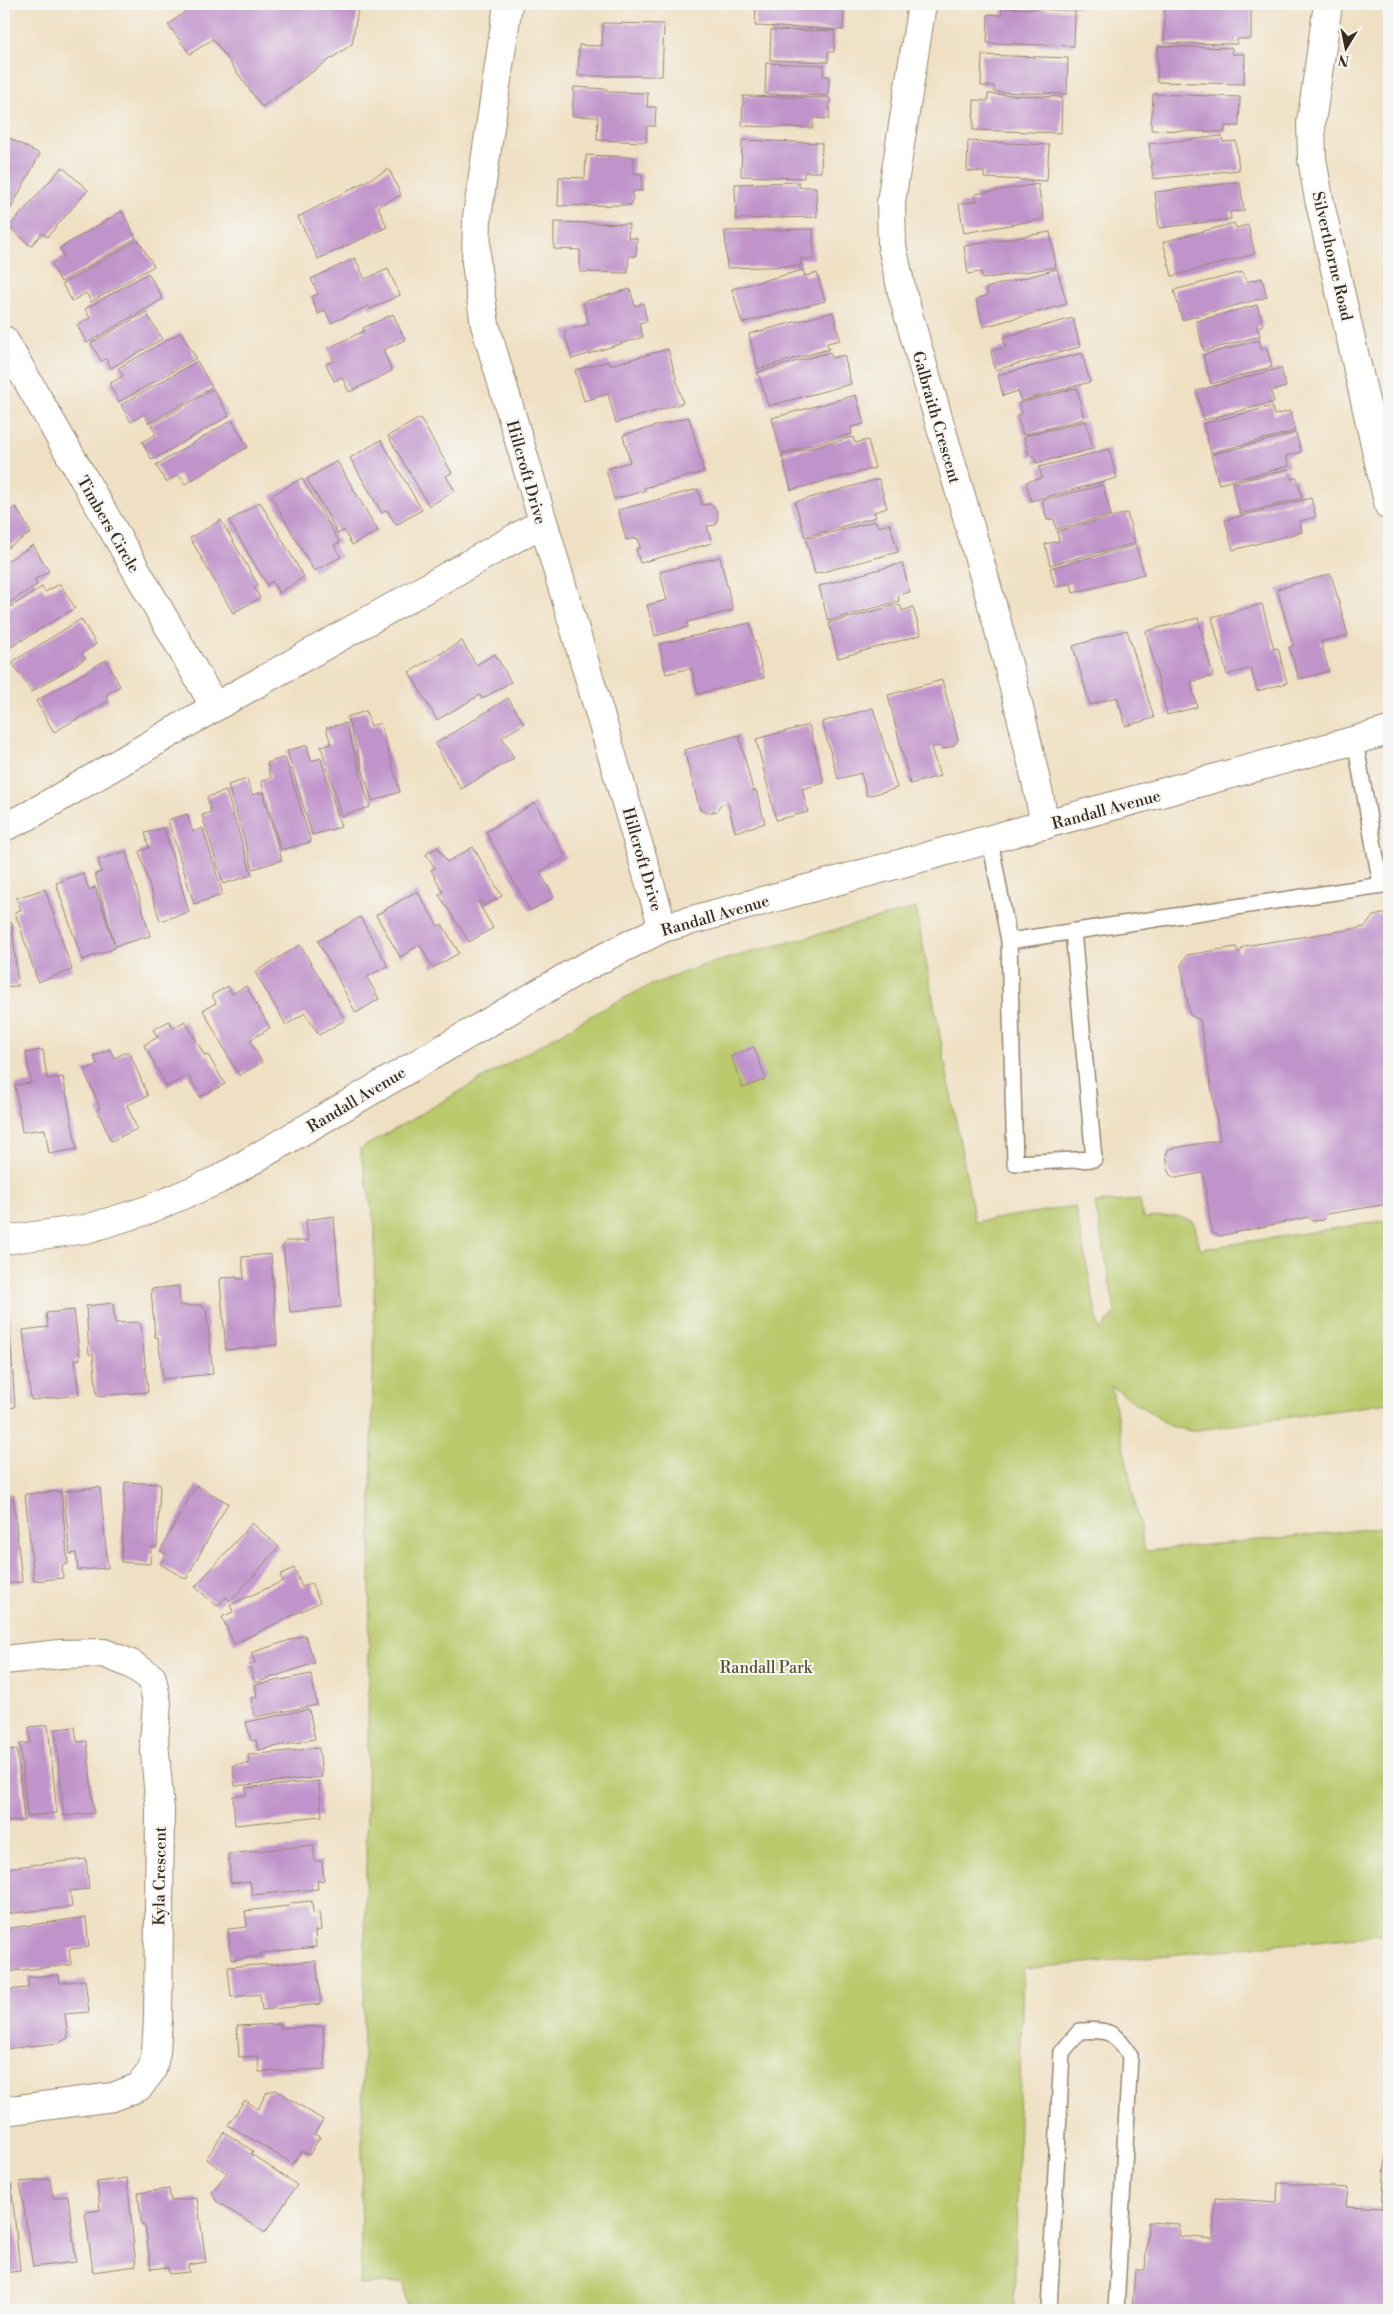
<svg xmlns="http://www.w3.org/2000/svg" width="1393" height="2314" viewBox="0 0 1393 2314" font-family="'Libre Bodoni',serif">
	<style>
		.green { fill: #b9c96c; stroke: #7a7a45 }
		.building { fill: #c093ca }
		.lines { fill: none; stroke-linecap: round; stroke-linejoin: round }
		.service-casing { stroke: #958570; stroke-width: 18 }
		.minor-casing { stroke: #958570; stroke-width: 30 }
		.service { stroke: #fff; stroke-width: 15 }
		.minor { stroke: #fff; stroke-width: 28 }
		.labels { text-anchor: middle; stroke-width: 4; stroke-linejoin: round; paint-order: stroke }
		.street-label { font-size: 16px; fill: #3b2a1e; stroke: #f6f6f2 }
		.park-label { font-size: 16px; fill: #5a5232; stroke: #f6f6f2 }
	</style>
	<rect width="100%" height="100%" fill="#f6f6f2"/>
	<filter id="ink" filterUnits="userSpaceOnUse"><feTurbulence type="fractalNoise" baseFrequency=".02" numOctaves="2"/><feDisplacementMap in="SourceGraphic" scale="10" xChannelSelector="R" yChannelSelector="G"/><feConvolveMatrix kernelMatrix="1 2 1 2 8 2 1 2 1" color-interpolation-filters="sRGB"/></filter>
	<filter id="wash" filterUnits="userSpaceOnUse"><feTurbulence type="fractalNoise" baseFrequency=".0096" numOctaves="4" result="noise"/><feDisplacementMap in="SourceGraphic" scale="20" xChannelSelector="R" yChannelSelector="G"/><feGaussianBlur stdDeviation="1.12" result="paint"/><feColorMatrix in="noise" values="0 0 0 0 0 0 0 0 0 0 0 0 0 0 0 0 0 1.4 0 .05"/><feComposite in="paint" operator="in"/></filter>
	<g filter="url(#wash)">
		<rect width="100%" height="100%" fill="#efe0c3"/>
		<!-- green -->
		<path class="green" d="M916,908L975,1222L1075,1206L1100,1332L1115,1312L1095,1203L1140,1200L1143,1218L1177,1216L1194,1222L1200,1249L1389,1220V1403L1191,1431L1170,1426L1111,1386L1145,1551L1389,1527V1934L1023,1969L1014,2310H407L404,2282L360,2285L375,1226L360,1149L608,1006L651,985L704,965Z"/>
		<g id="blocks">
			<!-- building -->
			<path class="building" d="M189,4H359L352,44L262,107L213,39L190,54L168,25L191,7Z
				M610,4H658V9L610,7Z
				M756,4H827V8L844,9L843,30L755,26Z
				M1007,4H1080V7Z
				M1002,8L1075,10L1074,46L987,43L988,14L1002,15Z
				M1165,8L1251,9V39H1237V44L1164,43Z
				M603,23L664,24L662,76H578L579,45L602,46Z
				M771,30L835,31L834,52H828V62L770,60Z
				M1158,46L1232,48V54H1245L1244,84L1157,82Z
				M982,55L1068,58L1067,94L994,92V86H981Z
				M766,63L824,65L823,76H829L828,96L765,94Z
				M574,87L607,89V92L648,93L647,107H656L655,126H647L646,142L597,140L598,117L572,116Z
				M988,94L1062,97L1061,133L973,130L974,100L988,101Z
				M1153,94L1240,97L1239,126H1225V132L1151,130Z
				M743,96L830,98L829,119L813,118V128L742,126Z
				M1389,96V115H1388L1386,97Z
				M1383,119H1389V139L1385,140Z
				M1222,136L1223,142L1236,141L1239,170L1153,179L1149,144Z
				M9,138L40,154L4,221V147Z
				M742,140L822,143L821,172H804V178L741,176Z
				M968,141L1049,145L1047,181L984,178V172L967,171Z
				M586,155L634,157L633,173L642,174V191H633L632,205L558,206L559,177L585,178Z
				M62,167L88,190L47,237L42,233L31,246L9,227Z
				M389,169L401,195L378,206L387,227L318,259L298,217Z
				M799,182V187H816L817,217L736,219L735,184Z
				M1240,182L1244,211L1230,212L1231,219L1159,228L1155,192Z
				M1038,184L1044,219L964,233L959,204L977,201L975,194Z
				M122,211L136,238L61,282L51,264L64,256L60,248Z
				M554,222L629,224L628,238H637L636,256H629L628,273L580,272V250L554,249Z
				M1234,223L1236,228L1248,225L1255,254L1172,276L1163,242Z
				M813,229L814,259H801V266L727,268L725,231Z
				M1050,232L1056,267L982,279L981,272L968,274L964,246Z
				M138,240L154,266L91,302L86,293L72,301L62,284Z
				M355,258L365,279L388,269L400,295L370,309L368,306L331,323L325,310L318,314L311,297L318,294L311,279Z
				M1057,269L1067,304L983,327L976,299L988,295L986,288Z
				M803,270L805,276L817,273L825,301L742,323L732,289Z
				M1243,272L1246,282L1262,278L1267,297L1182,320L1174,290Z
				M148,273L163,299L87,343L77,325L90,318L85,309Z
				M630,289L635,306L643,303L647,321L639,323L643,337L572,359L564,331L589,324L583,302Z
				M1257,305L1263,325L1257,327L1260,336L1204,351L1196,321Z
				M146,312L162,339L111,368L106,359L101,361L91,343Z
				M833,312L840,340L827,343L829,349L758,369L749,334Z
				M393,314L405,340L383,350L392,371L349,392L342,377L334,381L326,364L334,361L328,348L364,331L363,328Z
				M1073,318L1080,347L995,370L991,351L1006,347L1003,337Z
				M181,332L196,358L119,402L109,384L123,376L118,368Z
				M1259,340L1262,350L1267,348L1272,367L1211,384L1203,355Z
				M668,349L683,403L616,423L608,394L584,401L575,370L609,361L610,365Z
				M830,352L832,358L844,355L851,384L768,406L758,372Z
				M1082,353L1090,382L1021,401L1018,391L1003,396L998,375Z
				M197,361L212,387L149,423L144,414L131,422L121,405Z
				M1281,368L1286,387L1271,391L1274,402L1204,420L1196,391Z
				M1077,388L1084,419L1023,435L1017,415L1022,414L1019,403Z
				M213,389L229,416L152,460L142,442L156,434L151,425Z
				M856,395L864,424L851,427L852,434L781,453L772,418Z
				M1272,406L1274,415L1290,411L1295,431L1211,453L1203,424Z
				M689,417L704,472L644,488L645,491L614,499L606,469L630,462L623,435Z
				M420,418L452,473L446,476L455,491L429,506L388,436Z
				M232,420L248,447L185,484L179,475L166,482L156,465Z
				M1086,421L1093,449L1036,463L1034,455L1029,457L1024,436Z
				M1296,433L1301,452L1286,456L1289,466L1219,484L1211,455Z
				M853,437L855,443L868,440L875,468L791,490L782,455Z
				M381,440L422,510L396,525L387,510L382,513L350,458Z
				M1109,449L1117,478L1031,501L1026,482L1042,478L1039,467Z
				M337,461L378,531L352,545L344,530L338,534L307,479Z
				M1288,469L1291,479L1297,478L1302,498L1240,514L1232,483Z
				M302,478L340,543L334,545L341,557L314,571L271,496Z
				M879,479L887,508L874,512L876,517L805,537L795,502Z
				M1103,485L1111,515L1056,529L1054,519L1047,520L1042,500Z
				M698,489L702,505L710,504L716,509L718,516L716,525L707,526L712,543L640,563L636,549L640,548L638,538L626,540L618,510Z
				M1311,498L1316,517L1300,521L1302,532L1233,550L1225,520Z
				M260,502L304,577L279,593L272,581L267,585L229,521Z
				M16,507L31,533L4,550V514Z
				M1127,513L1135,543L1050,565L1045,544L1059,541L1057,531Z
				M221,520L258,585L254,587L260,598L233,613L190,538Z
				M876,521L878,527L890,524L898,552L815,574L806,539Z
				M33,545L49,571L34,580L37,585L4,606V563Z
				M1136,545L1144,574L1073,593L1071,583L1055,587L1050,568Z
				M720,557L733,610L687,622L688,627L655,636L647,605L667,600L660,572Z
				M902,563L910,592L898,595L899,601L828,621L819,586Z
				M1331,574L1348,635L1321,642L1329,671L1299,679L1289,647L1293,646L1277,589Z
				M60,584L75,608L6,650L4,646V611L42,587L45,592Z
				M900,604L902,611L913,607L921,635L838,658L829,623Z
				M1262,604L1274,649L1278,648L1287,683L1257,691L1251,668L1227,675L1212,617Z
				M1198,618L1213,676L1191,682L1197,707L1167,715L1146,631Z
				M81,619L96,644L82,654L85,659L31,692L12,662Z
				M750,623L764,678L698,694L691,668L666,674L659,644Z
				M1127,630L1154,718L1126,726L1117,697L1090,705L1073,646Z
				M462,641L476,665L495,654L511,682L482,699L480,695L437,720L409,672Z
				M106,660L120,686L106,695L109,701L54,732L36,701Z
				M942,680L958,740L953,746L944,749L939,746L931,748L940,776L910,784L888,695Z
				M508,698L524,724L502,737L514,758L461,789L435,744Z
				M873,708L897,788L867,796L861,773L838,779L822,722Z
				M366,711L371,726L380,723L400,792L372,801L347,717Z
				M346,723L370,807L341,816L321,746L331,744L326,728Z
				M809,725L824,783L802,789L808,812L776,820L756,739Z
				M739,735L753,791L756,790L765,823L735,832L728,803L720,805L717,811L707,813L700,810L684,750Z
				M307,745L311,761L321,758L341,827L312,835L287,751Z
				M285,757L311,842L281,850L261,781L271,778L267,763Z
				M247,779L252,795L262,792L282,860L253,869L228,785Z
				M226,791L252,875L223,884L202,815L211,812L207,797Z
				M535,803L566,857L540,872L554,897L530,911L486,832Z
				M187,814L193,832L203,828L223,895L194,904L168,820Z
				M164,828L189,912L160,921L139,851L149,848L145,833Z
				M438,847L447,862L473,847L502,896L484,906L481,901L478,902L493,928L469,942L439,895L443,892L431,870L435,868L426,854Z
				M126,851L150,936L115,946V948L82,960L56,883L83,873L89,890L95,887L114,943L95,874L101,872L98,860Z
				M45,889L72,970L38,982L15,912L21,910L16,898Z
				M417,891L438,926L442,924L459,953L433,968L420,945L400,957L376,915Z
				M1389,913V1204L1327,1214L1324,1220L1313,1221L1308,1217L1220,1236L1212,1232L1203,1173L1175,1178L1169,1174L1166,1154L1169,1149L1220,1140L1200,1020L1190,1015L1181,965L1187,955L1236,947L1239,953L1244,946L1365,927L1373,916Z
				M360,917L388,966L367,977L379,999L356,1013L318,941Z
				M4,923H12L18,986L4,987Z
				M300,945L345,1020L319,1035L305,1013L286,1025L255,972Z
				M228,986L232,994L246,986L270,1028L250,1040L262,1062L239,1076L203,1010L216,1003L212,995Z
				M169,1021L173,1028L185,1021L205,1056L208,1055L225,1084L200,1097L188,1075L167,1087L144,1045L158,1037L153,1030Z
				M754,1047L766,1079L743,1088L731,1056Z
				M110,1049L114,1058L129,1051L148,1096L127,1105L137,1129L111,1141L97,1109L100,1108L84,1070L97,1065L94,1056Z
				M43,1050L47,1079L63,1077L77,1149L49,1154L45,1129L22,1132L15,1085L31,1083L26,1053Z
				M334,1216L341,1307L290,1312L283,1246L286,1241H308L306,1220Z
				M271,1254L277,1345L226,1350L220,1281L221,1278L237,1277V1279H244L242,1257Z
				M179,1286L180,1306L202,1305L203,1308H206L213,1374L163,1379L158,1337H155L151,1289Z
				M113,1303L115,1323L137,1322L141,1325L148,1392L97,1396L93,1354H89L86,1306Z
				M74,1310L80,1359L75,1360L79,1395L31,1400L23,1330L48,1327L46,1313Z
				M4,1317H9L15,1407L4,1409Z
				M125,1482L160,1484L157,1547H151L150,1564L121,1562Z
				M196,1485L228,1503L186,1579L160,1564L166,1554L160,1551Z
				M100,1487L108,1568L78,1570L76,1553L70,1554L64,1491Z
				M61,1491L68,1564L62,1565L63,1578L34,1581L25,1494Z
				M13,1495L22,1582L4,1584V1496Z
				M252,1523L279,1547L231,1601L226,1597L217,1606L195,1587Z
				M294,1568L302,1587L311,1583L320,1602L234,1644L222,1617L233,1612L230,1605L283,1581L280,1575Z
				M305,1635L315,1663L255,1683L249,1665L255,1663L251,1653Z
				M311,1674L317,1705L255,1717L251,1698L257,1697L255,1685Z
				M309,1709L315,1739L258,1750L256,1740L251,1741L246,1722Z
				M48,1725L57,1813L27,1816L20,1744L30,1743L29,1727Z
				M75,1727L77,1742L87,1741L94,1813L64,1816L55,1729Z
				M5,1735L7,1750L17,1749L24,1820L4,1822Z
				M319,1748L322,1777L235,1786L233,1765L249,1764L248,1755Z
				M319,1781L322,1816L235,1825L233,1796L246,1795V1788Z
				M313,1845L315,1861H322L324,1880L317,1881L318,1889L252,1895L250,1881L231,1883L228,1854Z
				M86,1859L89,1889L70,1891L72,1907L5,1914L4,1868Z
				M312,1901L313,1913L319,1912L321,1930L315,1931L316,1947L261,1953V1956L231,1960L228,1929L247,1927L245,1911L289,1906L290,1903Z
				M86,1917L89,1947L69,1949L71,1965L4,1972V1929Z
				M316,1961L321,2004L262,2010L260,1994L231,1997L228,1967Z
				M59,1975L60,1983L85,1980L89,2012L65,2014L68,2038L59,2043L4,2049V1990L28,1988V1977Z
				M281,2024V2028L323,2026L325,2069L259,2072L258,2056L239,2057L237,2026Z
				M276,2090L323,2120L314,2134L320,2137L309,2155L302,2151L293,2164L228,2125L245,2100L258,2109L267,2092Z
				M1388,2121L1389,2310H1132L1135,2269L1145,2270L1148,2222L1180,2224L1179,2236L1213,2239L1215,2198L1277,2202L1278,2183L1348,2188L1346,2206L1382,2208Z
				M224,2132L253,2151L251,2154L297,2185L265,2233L216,2201L212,2192L227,2173L206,2159Z
				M127,2178L136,2266L93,2272L85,2212L100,2210L97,2182Z
				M50,2179L53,2198L68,2196L76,2262L33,2267L20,2182Z
				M11,2183L20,2271L4,2273V2184Z
				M169,2189L171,2201L197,2198L206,2262L188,2265L189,2272L169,2274L168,2267L151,2269L145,2226H142L138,2193Z"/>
		</g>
	</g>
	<g filter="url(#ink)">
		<use href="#blocks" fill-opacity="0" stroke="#958570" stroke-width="1"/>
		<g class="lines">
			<defs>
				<path id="service" d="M1355,741L1381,885
					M990,840L1009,941L1389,884
					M1009,941L1015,1163L1094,1159L1073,931
					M1049,2310L1062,2052L1080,2031C1109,2029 1115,2032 1130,2056L1116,2310"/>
				<path id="minor" d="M508,4L477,217L476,263L485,325L663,928
					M922,4L891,202L892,246L902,292C951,469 1010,645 1045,825
					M1328,4L1311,123L1312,159L1319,199L1389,506
					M4,340L215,707
					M4,827L28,816L215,707L542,523
					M4,1240L86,1229L145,1211L218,1180L575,972L663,928L1389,731
					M4,1660L60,1654L104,1653L131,1664L152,1678L157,1703L154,1741L160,1810L158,2018L156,2052L152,2070L139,2087L113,2097L4,2111"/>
			</defs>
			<!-- service casing -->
			<use href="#service" class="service-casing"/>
			<!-- minor casing -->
			<use href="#minor" class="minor-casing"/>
			<!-- service -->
			<use href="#service" class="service"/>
			<!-- minor -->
			<use href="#minor" class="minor"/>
		</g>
	</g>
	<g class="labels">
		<!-- street labels -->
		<g class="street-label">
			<text transform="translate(1333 256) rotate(77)" y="6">Silverthorne Road</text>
			<text transform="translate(937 417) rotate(74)" y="6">Galbraith Crescent</text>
			<text transform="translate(527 472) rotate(74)" y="6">Hillcroft Drive</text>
			<text transform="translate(109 524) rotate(60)" y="6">Timbers Circle</text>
			<text transform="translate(1106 809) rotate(-15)" y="6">Randall Avenue</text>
			<text transform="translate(643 859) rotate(74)" y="6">Hillcroft Drive</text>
			<text transform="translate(715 915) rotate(-16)" y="6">Randall Avenue</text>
			<text transform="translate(356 1099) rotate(-31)" y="6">Randall Avenue</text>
			<text transform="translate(159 1876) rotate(-89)" y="6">Kyla Crescent</text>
		</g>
		<!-- park labels -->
		<g class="park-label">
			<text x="766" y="1673">Randall Park</text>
		</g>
	</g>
	<!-- margin -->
	<rect width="1393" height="2314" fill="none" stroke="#f6f6f2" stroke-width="20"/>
	<!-- north arrow -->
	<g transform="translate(1346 48) rotate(190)" stroke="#f6f6f2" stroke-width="4" paint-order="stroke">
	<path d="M0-4L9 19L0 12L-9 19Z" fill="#3b2a1e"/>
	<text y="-8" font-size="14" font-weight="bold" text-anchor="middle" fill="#3b2a1e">N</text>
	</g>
</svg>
